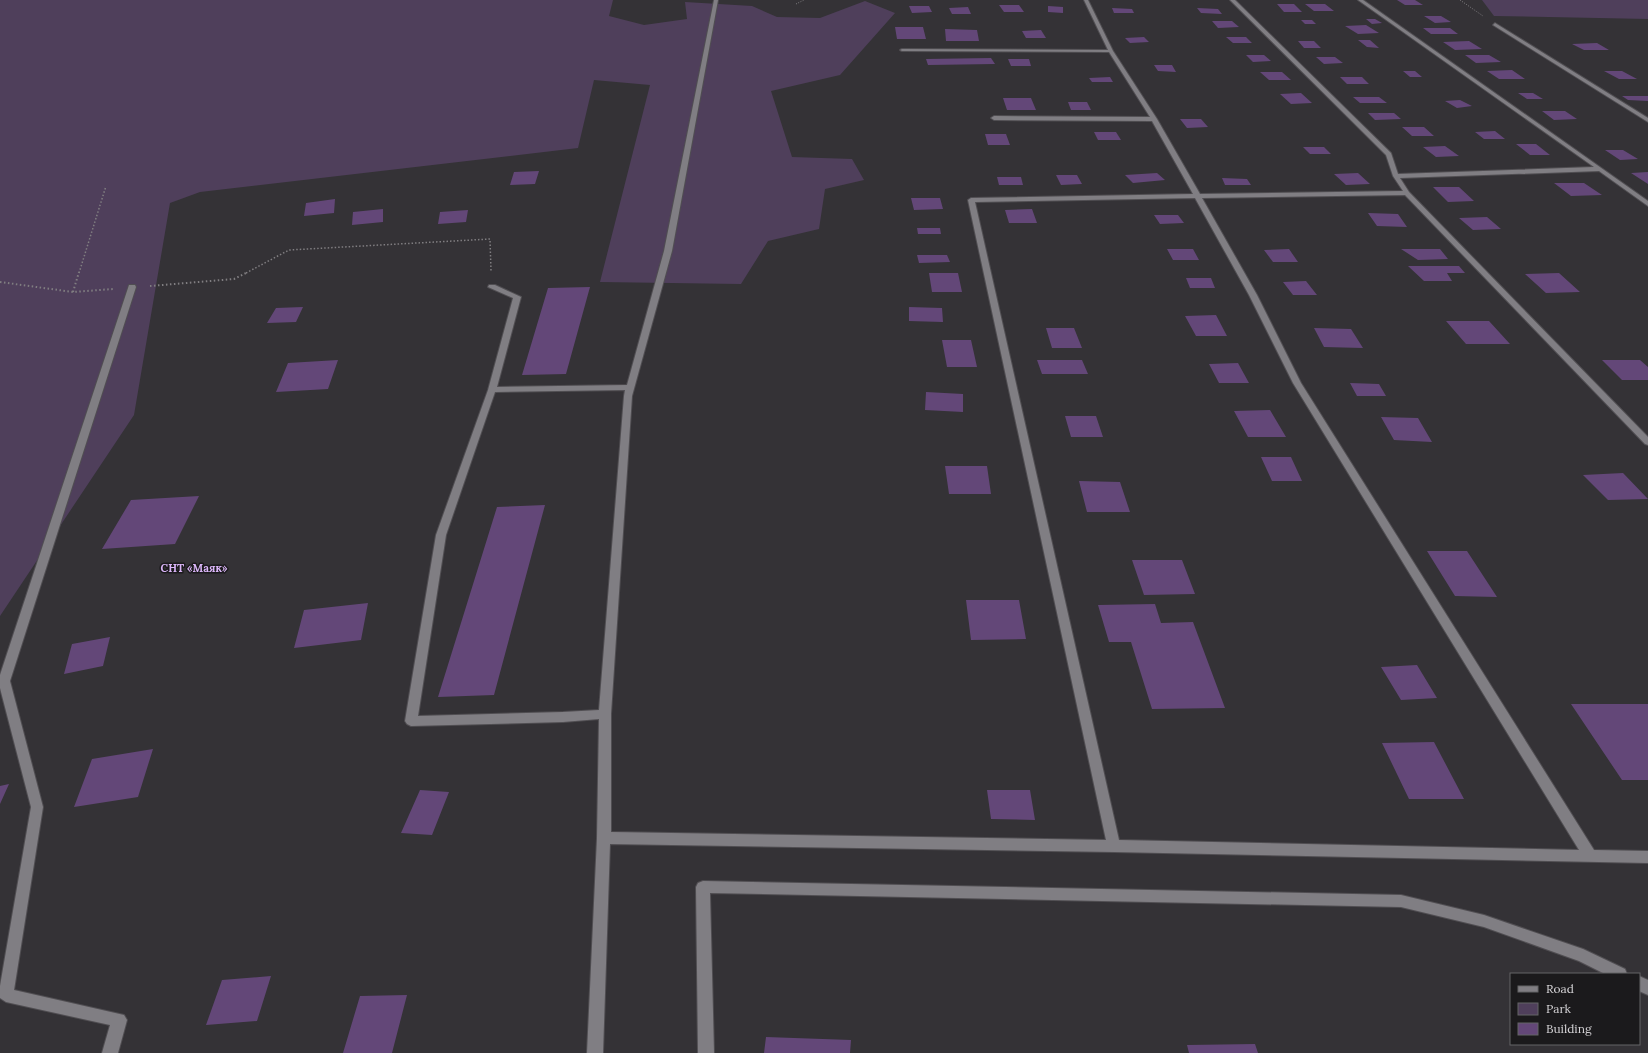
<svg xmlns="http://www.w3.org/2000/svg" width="1648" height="1053" viewBox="0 0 1648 1053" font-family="Lora,serif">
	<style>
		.green { fill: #4f3f5b }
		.building { fill: #634778 }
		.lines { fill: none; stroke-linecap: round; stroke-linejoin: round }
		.minor-casing { stroke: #504e52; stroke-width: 2 }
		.path-far2 { stroke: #807e81; stroke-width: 1; stroke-dasharray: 1 1.5; stroke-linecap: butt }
		.path-far1 { stroke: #807e81; stroke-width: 1.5; stroke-dasharray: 1.5 2; stroke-linecap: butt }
		.path { stroke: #807e81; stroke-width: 2; stroke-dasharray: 1.5 2.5; stroke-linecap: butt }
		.minor { fill: #807e83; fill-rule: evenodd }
		.labels { text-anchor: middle; stroke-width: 3; stroke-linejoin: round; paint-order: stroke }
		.neighbourhood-label { font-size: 11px; font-weight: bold; fill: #dbb6f9; stroke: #1b1a1c }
	</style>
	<rect width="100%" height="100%" fill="#343236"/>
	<!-- green -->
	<path class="green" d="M0,0H613L609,16L644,25L687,19L685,2L752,6L777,17L820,18L865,1L895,13L840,75L771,91L792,157L852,159L864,180L825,189L819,229L768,241L741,284L600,282L650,85L594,80L578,148L200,192L170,203L134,415L0,616Z
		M1482,0H1648V19L1494,16Z"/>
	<!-- building -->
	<path class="building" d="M1397,0H1415L1423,5H1405Z
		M1277,4H1294L1302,12H1284Z
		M1305,4H1325L1334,11H1314Z
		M999,5H1019L1024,12H1004Z
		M909,6H929L932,12L912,13Z
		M1048,6L1063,7V13L1048,12Z
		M968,7L971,14H952L949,8Z
		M1112,8L1132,9L1134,13H1114Z
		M1197,8L1218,9L1222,14L1201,13Z
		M1424,16H1441L1451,22L1435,23Z
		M1366,19H1375L1382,23L1372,24Z
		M1301,20H1312L1316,24H1305Z
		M1212,21H1232L1239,27L1218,28Z
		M1366,25L1379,33L1358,34L1345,26Z
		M895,27H923L926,39H897Z
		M1423,28H1450L1458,34H1431Z
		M945,29L977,30L979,41H946Z
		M1041,30L1046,38H1026L1022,31Z
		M1144,37L1149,42L1130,43L1125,38Z
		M1226,37H1246L1252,43H1233Z
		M1358,40H1370L1379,48L1367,47Z
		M1298,41H1314L1321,48H1304Z
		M1469,41L1482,49L1455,50L1443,42Z
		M1597,43L1609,50H1584L1572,44Z
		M1246,55H1264L1271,61L1253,62Z
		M1465,55H1489L1501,62L1476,63Z
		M1316,57H1335L1343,63L1324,64Z
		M991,58L995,64L928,65L926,59Z
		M1008,59H1029L1031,66H1011Z
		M1154,65H1172L1176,72L1158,71Z
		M1512,70L1525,79H1499L1487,71Z
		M1403,71H1415L1422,77H1410Z
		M1604,71H1622L1637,79H1619Z
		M1260,72H1282L1291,80H1269Z
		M1110,77L1113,82H1092L1089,78Z
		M1340,77H1362L1369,84H1347Z
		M1301,93L1312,103L1291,104L1280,94Z
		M1518,93H1533L1543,99H1527Z
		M1622,96H1648V101L1628,100Z
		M1353,97H1379L1387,103H1360Z
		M1003,98H1031L1036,110H1007Z
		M1460,100L1472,106L1457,108L1445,101Z
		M1068,102H1087L1091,110H1071Z
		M1542,111H1565L1577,119L1554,120Z
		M1368,113H1394L1401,119L1375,120Z
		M1180,119H1201L1208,127L1187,128Z
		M1402,127H1424L1434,136H1412Z
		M1495,131L1505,139H1484L1475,132Z
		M1094,132H1116L1121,140H1098Z
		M985,134H1006L1010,145H988Z
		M1516,144H1536L1550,155H1530Z
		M1445,146L1459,156L1436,157L1423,147Z
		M1303,147H1324L1331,154H1310Z
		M1605,150H1623L1638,159L1620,160Z
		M539,171L535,184L510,185L514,172Z
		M1648,172V184L1631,173Z
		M1157,173L1165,180L1133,183L1125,175Z
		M1358,173L1370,184L1346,185L1334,174Z
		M1056,175H1077L1082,184L1061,185Z
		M997,177H1021L1023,185H999Z
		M1222,178L1247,179L1251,185H1225Z
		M1554,183H1584L1602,195L1571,196Z
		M1433,187H1459L1474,201L1448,202Z
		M911,198H940L943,209L914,210Z
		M335,199L334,213L304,216L306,203Z
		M383,209V222L352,225L353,212Z
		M1032,209L1037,223H1009L1005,210Z
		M468,210L466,222L438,224L440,212Z
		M1368,213L1398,214L1407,227L1377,226Z
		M1154,215H1178L1184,223L1160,224Z
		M1487,217L1501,229L1473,230L1459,218Z
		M917,228H940L941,234H918Z
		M1167,249H1193L1199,260H1173Z
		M1289,249L1298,262H1273L1264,250Z
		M1401,249H1440L1448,259L1418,260Z
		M917,255H947L950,262L919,263Z
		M1408,266H1459L1465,273H1447L1452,281H1424Z
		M929,273H958L962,292H932Z
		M1559,273L1580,292L1546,293L1525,274Z
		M1186,278H1211L1215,288H1190Z
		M1306,281L1317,295H1293L1283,282Z
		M590,287L566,374L522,375L548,288Z
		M303,307L296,322L267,323L276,308Z
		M909,307L942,308L943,322L909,321Z
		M1216,315L1227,336H1196L1185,316Z
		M1446,321H1489L1510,344H1466Z
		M1046,328H1074L1082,348H1052Z
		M1314,328L1351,329L1363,348L1324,347Z
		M942,340H971L977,367H947Z
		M338,360L328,389L276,392L288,363Z
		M1037,360H1082L1088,374H1042Z
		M1602,360H1640L1648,367V380H1622Z
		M1238,363L1249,383H1219L1209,364Z
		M1350,383L1379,384L1386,396H1357Z
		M926,392L963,394V412L925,410Z
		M1270,410L1286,437H1248L1234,411Z
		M1065,416H1096L1103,437H1071Z
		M1381,417L1418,418L1432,442L1394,440Z
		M1261,457H1291L1302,481H1272Z
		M945,466H987L991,494H949Z
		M1623,473L1648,499L1608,500L1583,475Z
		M1079,481L1120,482L1130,512H1087Z
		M199,496L175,544L102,549L131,500Z
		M545,505L494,695L438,697L497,507Z
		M1427,551H1467L1497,597L1455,596Z
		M1132,560H1182L1195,594L1144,595Z
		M966,600H1019L1026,639L971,640Z
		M368,603L361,640L294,648L304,610Z
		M1155,604L1161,623L1193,622L1225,708L1152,709L1131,642H1109L1098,605Z
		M110,637L103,666L64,674L72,644Z
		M1417,665L1437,698L1401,700L1381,667Z
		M1571,704H1648V780H1622Z
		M1434,742L1464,799H1409L1382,743Z
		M153,749L138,797L74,807L92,759Z
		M9,784L0,804V786Z
		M420,790L449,792L432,835L401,833Z
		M987,790H1030L1035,820L991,819Z
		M271,976L257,1021L206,1025L222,980Z
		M407,995L392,1053H343L360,996Z
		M766,1037L851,1040L850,1053H764Z
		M1255,1044L1258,1053H1189L1187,1045Z"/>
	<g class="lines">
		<defs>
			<path id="minor" d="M714,0H718L672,251L632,396L611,714V832L1106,840L968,200L971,198L1193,194L1152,121L994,120L991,118L994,116L1150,117L1109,52L902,51L900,50L902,49L1108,50L1084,0H1088L1113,51L1157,119L1200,194L1403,191L1393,176L1386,155L1230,0H1235L1391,153L1398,174L1594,167L1358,0H1363L1648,201V206L1599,171L1400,178L1409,192L1648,437V445L1645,444L1405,195L1202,198L1257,295L1301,383L1594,850L1648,851V863L1114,852L610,844L603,1053H587L597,838L599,719L563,722L411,726L407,724L405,721L436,535L488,390L513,298L488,287L489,285H495L521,297L497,387L627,385L664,251ZM1195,198L1249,295L1293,383L1579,850L1119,840L975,202ZM625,390L624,396L599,710L563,712L418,716L446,535L495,392Z
				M1495,23L1648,118V122L1493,25Z
				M129,285H135L136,287L10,681L43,807L14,990L124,1015L127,1020L118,1053H102L110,1025L6,1002L0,998V986L31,807L0,688V675Z
				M703,881L1401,895L1484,915L1583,949L1625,969L1627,974H1605L1579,961L1484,927L1401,907L710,893L714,1053H698L696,887L698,883Z
				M1639,976L1648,980V995L1639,991Z"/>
		</defs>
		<!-- minor casing -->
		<use href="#minor" class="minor-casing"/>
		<!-- path-far2 -->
		<path class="path-far2" d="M1460,0L1483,16
			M796,4L804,0"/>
		<!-- path-far1 -->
		<path class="path-far1" d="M79,273L106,186
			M246,273L289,250L490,239L491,271"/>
		<!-- path -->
		<path class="path" d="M0,282L73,292L113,289
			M150,286L234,279L248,272
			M73,292L79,272"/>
		<!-- minor -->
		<use href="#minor" class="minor"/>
	</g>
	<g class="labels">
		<!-- neighbourhood labels -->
		<g class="neighbourhood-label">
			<text x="194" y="572">СНТ «Маяк»</text>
		</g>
	</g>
	<!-- legend -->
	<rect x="1510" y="973" width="130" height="72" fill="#1b1a1c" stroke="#656466"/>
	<rect x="1518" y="986" width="20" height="6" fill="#807e83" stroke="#656466"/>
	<text x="1546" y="993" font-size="12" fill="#d5d3d6">Road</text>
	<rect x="1518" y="1003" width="20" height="12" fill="#4f3f5b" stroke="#656466"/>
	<text x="1546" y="1013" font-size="12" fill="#d5d3d6">Park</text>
	<rect x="1518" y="1023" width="20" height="12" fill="#634778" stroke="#656466"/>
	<text x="1546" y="1033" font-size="12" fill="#d5d3d6">Building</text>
</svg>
